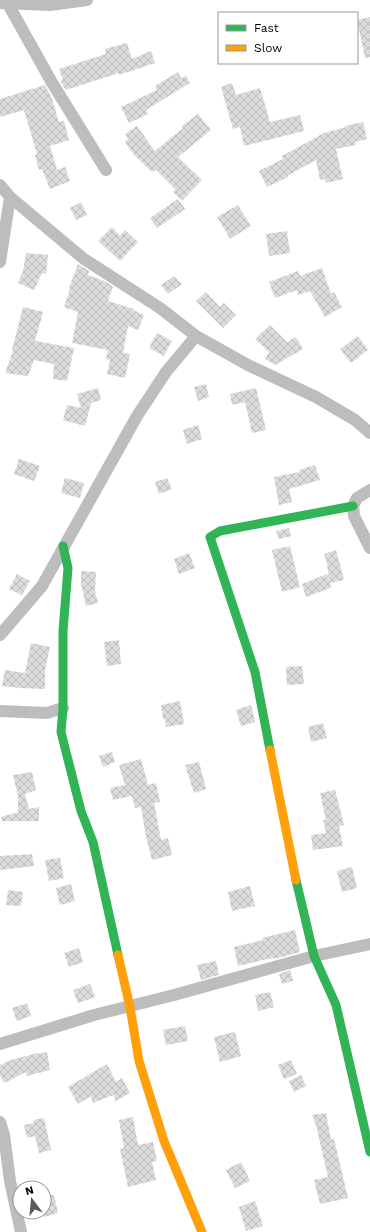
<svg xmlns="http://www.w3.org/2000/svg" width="370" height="1232" viewBox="0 0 370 1232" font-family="'Work Sans',sans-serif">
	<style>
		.building { fill: url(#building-cross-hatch) }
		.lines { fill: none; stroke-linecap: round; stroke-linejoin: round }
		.street { stroke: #bdbdbd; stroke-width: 12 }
		.fast { stroke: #30b455; stroke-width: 9 }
		.slow { stroke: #ff9f0a; stroke-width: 9 }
	</style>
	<defs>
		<pattern id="building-cross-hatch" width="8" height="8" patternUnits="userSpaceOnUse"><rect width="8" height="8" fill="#dcdcdc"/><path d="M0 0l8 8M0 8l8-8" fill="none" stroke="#bbb"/></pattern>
	</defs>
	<rect width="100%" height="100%" fill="#fff"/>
	<!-- building -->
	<path class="building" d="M370,17V57L365,58L357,20Z
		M127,43L132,59L151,51L155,63L119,75V73L66,90L60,81L63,80L59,69L106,54L105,49Z
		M178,72L181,78L186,76L190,83L146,110L148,114L129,123L121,107L157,90L155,86Z
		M232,83L236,95L260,88L270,122L300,115L304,131L244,146L240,127L233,129L221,87Z
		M45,85L51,96L59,122L64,121L69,140L50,146L57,170L65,167L70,181L50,189L42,169L39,170L35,155L37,154L24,110L0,117V99Z
		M198,114L211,130L178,157L202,180L182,201L173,192L176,190L156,170L152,172L134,155L125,142L128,139L125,134L137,126L155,151L183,128L182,126Z
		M363,122L367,139L355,142L356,145L336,149L343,179L326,183L325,179L320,180L316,160L287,176L288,177L267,187L259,171L283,159L282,156L324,133L346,127L345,126Z
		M178,199L185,209L157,228L150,218Z
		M81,202L87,215L76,220L70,208Z
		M238,205L251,226L230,239L217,217Z
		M112,227L120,236L125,230L138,242L120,261L98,241Z
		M287,231L290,253L269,256L266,234Z
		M26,253L48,255L46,274L42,273L34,290L18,283L23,271Z
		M78,264L89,271L88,275L104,281L113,286L108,301L134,309L133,310L144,315L138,330L128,326L123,353L130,354L125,378L107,374L110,360L106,359L108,350L72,343L78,312L64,307L70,289L69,288Z
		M322,268L331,294L334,292L342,307L325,317L310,291L298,295L297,290L275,298L269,282L298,271L300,276Z
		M174,276L182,284L168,294L161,285Z
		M206,292L220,307L224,303L236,315L223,328L196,301Z
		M23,307L43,312L35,341L74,348L67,381L53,379L54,364L34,360L28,376L5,373L13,351L12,350Z
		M270,325L287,342L296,337L303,349L275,365L265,359L269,352L255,339Z
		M157,333L172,341L164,356L149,348Z
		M358,336L368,350L351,363L340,349Z
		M206,384L209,397L198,401L194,387Z
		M98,388L101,400L91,403L85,426L63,420L67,405L81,408L77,394Z
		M256,388L266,430L252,433L245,402L232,405L230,394Z
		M198,425L202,439L187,444L183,430Z
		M19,459L40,466L34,481L14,474Z
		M315,465L320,480L289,489L292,502L279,505L274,477L300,472L299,470Z
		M65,478L84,483L80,498L61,493Z
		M167,478L172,489L159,494L155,482Z
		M289,528L291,536L279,539L276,531Z
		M290,546L300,587L282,592L272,550Z
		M336,550L344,580L330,583L331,588L306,597L302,584L327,574L329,581L327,563L324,554Z
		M189,553L195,568L179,574L174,559Z
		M81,571L96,572L95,592L98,603L86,606L81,584Z
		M17,574L30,581L22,595L9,589Z
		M119,640L121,664L107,666L104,642Z
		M31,643L50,647L45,670V689L20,688L2,686L5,670L25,673Z
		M302,666L304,684L287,685L286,667Z
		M180,701L184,724L166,727L165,719H163L161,705Z
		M251,705L255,722L241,726L236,710Z
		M323,723L327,738L311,742L308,727Z
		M112,752L115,762L103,767L99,756Z
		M141,759L148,785L156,783L160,802L154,803L161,840L168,838L172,855L152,860L146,837L141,807L135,808L132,796L113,800L110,788L125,785L119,765Z
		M199,762L206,789L194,793L185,765Z
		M32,772L36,790L25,794L29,809L39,807V821H2L1,817L18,812V796L13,775Z
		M335,790L344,825L339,826L343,846L313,850L311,835L326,833L323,820H326L320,793Z
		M32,854L34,866L0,870V856Z
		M60,858L64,878L49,881L45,860Z
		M352,867L357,888L342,892L337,871Z
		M71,884L75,901L60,905L56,888Z
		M250,886L255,906L232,911L228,892Z
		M8,890L23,892L21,906L6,905Z
		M295,930L300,952L275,959V958L267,959L238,966L234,947L263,940L262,938Z
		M79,948L83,962L69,967L64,953Z
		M216,961L219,975L201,980L197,965Z
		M290,970L293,981L282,984L279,974Z
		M90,984L95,997L78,1003L73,990Z
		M270,992L274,1007L258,1011L255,995Z
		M27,1003L31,1016L17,1021L12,1008Z
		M185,1026L188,1041L166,1045L163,1030Z
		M235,1032L241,1056L220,1062L214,1037Z
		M47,1052L50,1070L27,1076L26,1072L4,1083L0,1075V1065L11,1060L38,1053V1054Z
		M291,1060L297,1074L284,1079L278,1065Z
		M107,1064L116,1082L122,1078L130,1093L116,1101L113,1095L93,1103L91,1096L78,1104L68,1087Z
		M301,1075L306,1086L294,1092L289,1081Z
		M326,1113L331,1140L334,1139L348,1198L320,1204L314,1180L328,1177L316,1125L312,1115Z
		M133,1117L138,1145L153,1142L157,1161L152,1162L156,1180L128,1187L120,1149L124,1148L119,1120Z
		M44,1118L51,1150L39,1153L35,1136L27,1138L24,1125L34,1123L33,1120Z
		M241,1162L250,1181L235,1188L226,1170Z
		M54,1195L58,1213L44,1217V1197Z
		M255,1201L263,1226L246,1231L239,1207Z"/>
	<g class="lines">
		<!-- street -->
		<path class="street" d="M1,3L50,5L87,0
			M8,4L51,81L106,170
			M0,185L10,197L84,259L160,308L196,336L248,365L316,397L355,420L370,433
			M0,262L10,197
			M370,490L357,498L353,506L354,516L370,548
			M0,635L42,586L137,416L166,372L196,336
			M0,711L47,713L63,708
			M0,1044L94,1015L174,995L314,956L370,944
			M0,1122L4,1135L10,1181L21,1232"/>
		<!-- fast -->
		<path class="fast" d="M63,546L68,568L63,631V708L61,732L81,811L93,842L118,955
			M270,750L255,672L210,537L220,531L353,506
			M296,880L314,956L336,1005L370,1152"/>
		<!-- slow -->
		<path class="slow" d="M270,750L296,880
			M118,955L130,1007L139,1061L164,1141L202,1232"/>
	</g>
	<!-- legend -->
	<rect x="218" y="12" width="140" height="52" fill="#ffffff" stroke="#999999"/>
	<rect x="226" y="25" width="20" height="6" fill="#30b455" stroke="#999999"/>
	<text x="254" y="32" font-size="12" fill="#000000">Fast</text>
	<rect x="226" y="45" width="20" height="6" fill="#ff9f0a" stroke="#999999"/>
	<text x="254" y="52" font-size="12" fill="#000000">Slow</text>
	<!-- north arrow -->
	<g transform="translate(32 1200) rotate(344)"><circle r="19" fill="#ffffff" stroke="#999999"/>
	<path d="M0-3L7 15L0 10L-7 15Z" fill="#595959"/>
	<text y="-6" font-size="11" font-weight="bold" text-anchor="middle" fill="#000000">N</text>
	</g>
</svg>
